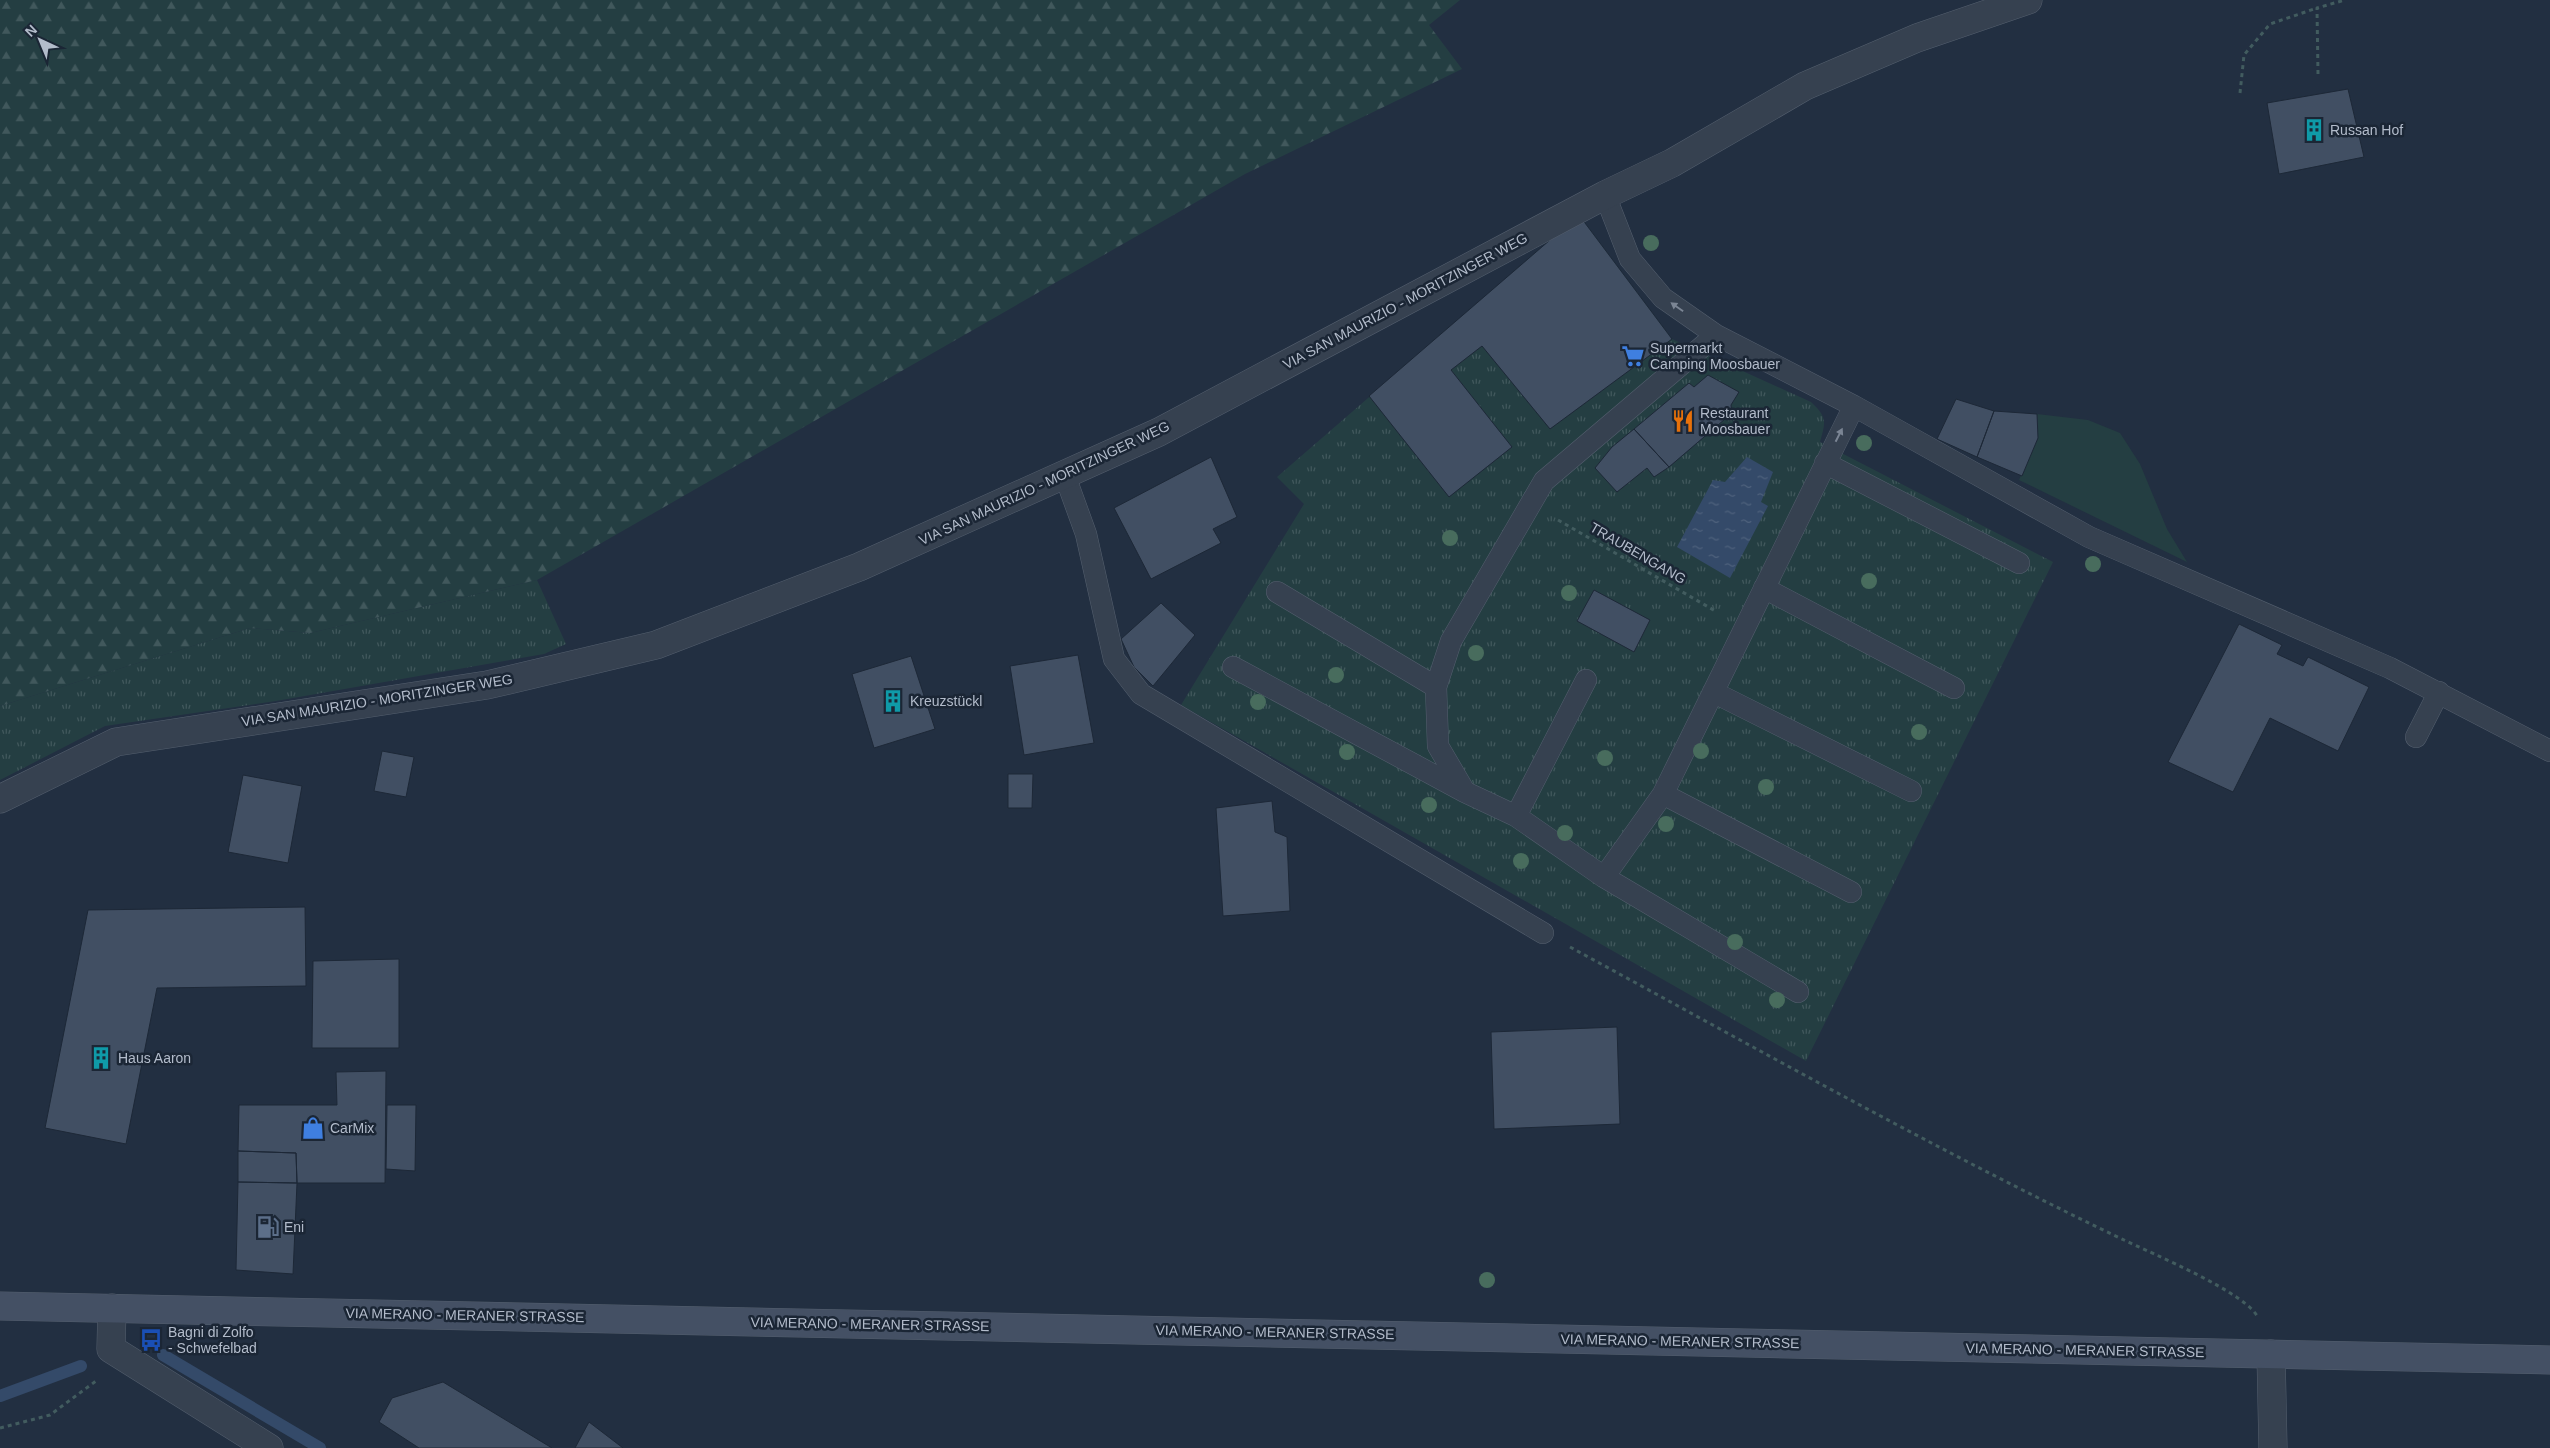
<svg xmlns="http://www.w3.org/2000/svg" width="2550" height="1448" viewBox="0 0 2550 1448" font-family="Arial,sans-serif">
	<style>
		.grass { fill: url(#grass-tufts) }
		.forest { fill: url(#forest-firs) }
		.garden { fill: #243e42 }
		.water { fill: url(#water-ripples) }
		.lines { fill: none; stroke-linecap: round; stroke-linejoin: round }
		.stream { stroke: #344a69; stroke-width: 12 }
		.building { fill: #414f63; stroke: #1d2837 }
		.service-casing { stroke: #545f6e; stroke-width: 22 }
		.minor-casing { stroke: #545f6e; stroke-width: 29 }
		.secondary-casing { stroke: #545f6e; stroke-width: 29 }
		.path { stroke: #425c5f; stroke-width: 3; stroke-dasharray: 4 4; stroke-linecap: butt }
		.service { stroke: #364150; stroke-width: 21 }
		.minor { stroke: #364150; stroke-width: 28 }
		.secondary { stroke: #445064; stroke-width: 28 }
		.tree { fill: #486c5d }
		.oneway { fill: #7b8594 }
		.labels { text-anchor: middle; stroke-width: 5; stroke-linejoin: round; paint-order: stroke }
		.poi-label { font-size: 14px; fill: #b3bccb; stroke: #1b2635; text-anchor: start }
		.street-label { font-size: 14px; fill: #b3bccb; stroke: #1b2635 }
	</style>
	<defs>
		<pattern id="grass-tufts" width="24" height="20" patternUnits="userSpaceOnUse" patternTransform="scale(1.25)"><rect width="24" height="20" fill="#243e42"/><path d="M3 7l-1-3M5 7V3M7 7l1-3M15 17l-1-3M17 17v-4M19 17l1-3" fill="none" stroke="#41585c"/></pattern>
		<pattern id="forest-firs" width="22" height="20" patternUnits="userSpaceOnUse" patternTransform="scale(1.25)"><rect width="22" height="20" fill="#243e42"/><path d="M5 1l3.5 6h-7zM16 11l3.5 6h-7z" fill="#41585c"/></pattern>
		<pattern id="water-ripples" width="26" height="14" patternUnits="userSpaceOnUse" patternTransform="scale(1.25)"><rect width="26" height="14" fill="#344a69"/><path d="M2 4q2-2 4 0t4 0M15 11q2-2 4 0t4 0" fill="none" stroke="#4f627d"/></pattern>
	</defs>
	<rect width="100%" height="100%" fill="#222f41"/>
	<!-- grass -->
	<path class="grass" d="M1579,215L1672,339L1811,402C1827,417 1826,421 1820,442L2053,562L1806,1061L1181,705L1304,504L1277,477Z
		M537,580L566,644L544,654L276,701L105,726L0,780V706L250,628L310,633Z"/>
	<!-- forest -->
	<path class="forest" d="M0,0H1460L1429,25L1462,69L1245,174L537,580L310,633L250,628L0,706Z"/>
	<!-- garden -->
	<path class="garden" d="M2037,414L2088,420L2120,433L2140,464L2167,529L2187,562L2019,480L2038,438Z"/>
	<!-- water -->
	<path class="water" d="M1747,457L1773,472L1761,502L1768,506L1730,578L1677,547L1713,480L1725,482Z"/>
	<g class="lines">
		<!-- stream -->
		<path class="stream" d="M163,1355L320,1448
			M0,1396L81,1366"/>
	</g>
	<!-- building -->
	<path class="building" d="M2348,89L2364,157L2279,174L2267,103Z
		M1579,215L1672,339L1550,429L1482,346L1451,370L1512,447L1449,497L1369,396Z
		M1708,375L1739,392L1731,405L1732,413L1669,467L1634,429L1689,383L1694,387Z
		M1956,399L1994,411L1977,457L1937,439Z
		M1994,411L2037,414L2038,438L2022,476L1977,457Z
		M1634,429L1669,467L1654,477L1647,468L1617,492L1595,468L1612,447Z
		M1211,457L1237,517L1213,529L1221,543L1151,579L1114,508Z
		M1594,590L1650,620L1634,652L1577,621Z
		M1161,603L1195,635L1153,686L1134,667L1121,639Z
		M2239,624L2282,645L2277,654L2303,666L2308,657L2369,687L2338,751L2270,718L2233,792L2168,762Z
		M1078,655L1094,743L1024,755L1010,666Z
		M911,656L935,729L874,748L852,674Z
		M382,751L414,757L406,797L374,791Z
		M1008,774H1033L1032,808H1008Z
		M243,775L302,786L288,863L228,852Z
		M1272,801L1275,832L1287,837L1290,911L1223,916L1216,808Z
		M305,907L306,986L157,988L126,1144L45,1128L88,910Z
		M399,959V1048H312L313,961Z
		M1617,1027L1620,1124L1494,1129L1491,1032Z
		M386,1071L385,1183H297L296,1153L238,1151L239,1105H337L336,1072Z
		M387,1105H416L415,1171L386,1169Z
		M238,1151L296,1153L297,1183L238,1182Z
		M238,1182L297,1183L293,1274L236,1270Z
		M443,1382L552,1448H419L379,1422L392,1398Z
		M589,1422L623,1448H575Z"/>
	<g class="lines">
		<defs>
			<path id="service" d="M1605,195L1630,259L1663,298L1716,335L1854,406L2089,537L2390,668L2550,751
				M1825,463L2019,563
				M1065,476L1086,534L1114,659L1141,694L1543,933
				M1764,588L1954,688
				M1277,592L1436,687
				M1233,667L1465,792L1516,816L1604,877L1798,992
				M1713,692L1911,791
				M2416,737L2439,692
				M1465,792L1438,746L1436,687L1451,641L1544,481L1716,335
				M1663,794L1851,892
				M1516,816L1586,680
				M1604,877L1663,794L1854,406"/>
			<path id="minor" d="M0,799L116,742L487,685L656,645L859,567L1159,432L1605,195L1672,163L1805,86L1917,38L2028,0
				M112,1308L111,1349L269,1448
				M2271,1354L2273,1448"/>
			<path id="secondary" d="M0,1306L2550,1360"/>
		</defs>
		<!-- service casing -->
		<use href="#service" class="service-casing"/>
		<!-- minor casing -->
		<use href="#minor" class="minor-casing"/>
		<!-- secondary casing -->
		<use href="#secondary" class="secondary-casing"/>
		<!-- path -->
		<path class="path" d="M2318,74L2317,8L2345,0
			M2240,93L2244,55L2270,24L2317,8
			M1558,520L1717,612
			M1570,947C1754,1047 1936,1150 2124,1240C2151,1253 2249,1294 2258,1318
			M0,1428L50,1415L96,1381"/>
		<!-- service -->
		<use href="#service" class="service"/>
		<!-- minor -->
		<use href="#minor" class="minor"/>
		<!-- secondary -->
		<use href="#secondary" class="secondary"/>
	</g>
	<!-- trees -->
	<g class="tree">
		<circle cx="1651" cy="243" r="8"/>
		<circle cx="1864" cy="443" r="8"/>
		<circle cx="1450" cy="538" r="8"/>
		<circle cx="2093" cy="564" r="8"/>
		<circle cx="1869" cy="581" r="8"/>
		<circle cx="1569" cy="593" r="8"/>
		<circle cx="1476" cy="653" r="8"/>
		<circle cx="1336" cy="675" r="8"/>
		<circle cx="1258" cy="702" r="8"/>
		<circle cx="1919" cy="732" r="8"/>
		<circle cx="1701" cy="751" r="8"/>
		<circle cx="1347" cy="752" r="8"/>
		<circle cx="1605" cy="758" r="8"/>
		<circle cx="1766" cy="787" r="8"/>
		<circle cx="1429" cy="805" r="8"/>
		<circle cx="1666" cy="824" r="8"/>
		<circle cx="1565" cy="833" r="8"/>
		<circle cx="1521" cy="861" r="8"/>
		<circle cx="1735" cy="942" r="8"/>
		<circle cx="1777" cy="1000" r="8"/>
		<circle cx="1487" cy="1280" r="8"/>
	</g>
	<!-- one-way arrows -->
	<defs><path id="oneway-solid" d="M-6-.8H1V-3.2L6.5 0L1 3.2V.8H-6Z" transform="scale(1.25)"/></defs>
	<g class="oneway">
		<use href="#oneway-solid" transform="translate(1677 307) rotate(-145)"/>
		<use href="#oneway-solid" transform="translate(1839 435) rotate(-63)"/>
	</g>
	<!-- icons -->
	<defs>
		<symbol id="building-bare" viewBox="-9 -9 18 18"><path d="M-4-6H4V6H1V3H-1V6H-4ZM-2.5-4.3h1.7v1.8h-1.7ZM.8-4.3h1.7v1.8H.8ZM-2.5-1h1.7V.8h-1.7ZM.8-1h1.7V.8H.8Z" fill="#0f9aa8" stroke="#1b2635" stroke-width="2.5" paint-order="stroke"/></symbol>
		<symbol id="supermarket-bare" viewBox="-9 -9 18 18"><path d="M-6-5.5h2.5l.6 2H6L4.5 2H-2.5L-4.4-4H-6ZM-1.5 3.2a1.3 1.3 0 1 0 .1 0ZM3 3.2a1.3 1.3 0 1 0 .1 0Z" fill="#3f7fe0" stroke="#1b2635" stroke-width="2.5" paint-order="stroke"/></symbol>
		<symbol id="restaurant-bare" viewBox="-9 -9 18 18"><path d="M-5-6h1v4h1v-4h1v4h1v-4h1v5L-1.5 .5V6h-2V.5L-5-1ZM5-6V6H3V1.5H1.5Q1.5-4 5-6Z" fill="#e8710a" stroke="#1b2635" stroke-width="2.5" paint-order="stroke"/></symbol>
		<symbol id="shop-bare" viewBox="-9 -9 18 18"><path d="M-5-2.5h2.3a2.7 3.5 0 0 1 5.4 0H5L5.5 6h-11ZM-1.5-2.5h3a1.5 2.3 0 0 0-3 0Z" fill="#3f7fe0" stroke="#1b2635" stroke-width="2.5" paint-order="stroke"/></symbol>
		<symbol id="fuel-bare" viewBox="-9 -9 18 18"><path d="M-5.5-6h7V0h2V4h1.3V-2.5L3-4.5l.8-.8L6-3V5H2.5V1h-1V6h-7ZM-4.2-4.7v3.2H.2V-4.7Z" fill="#5c6f8a" stroke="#1b2635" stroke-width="2.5" paint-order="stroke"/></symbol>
		<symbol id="bus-bare" viewBox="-9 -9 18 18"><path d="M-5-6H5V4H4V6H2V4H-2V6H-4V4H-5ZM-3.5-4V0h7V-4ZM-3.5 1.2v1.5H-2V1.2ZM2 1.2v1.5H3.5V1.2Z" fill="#1a4fb4" stroke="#1b2635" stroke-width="2.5" paint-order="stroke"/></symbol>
	</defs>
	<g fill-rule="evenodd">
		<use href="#building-bare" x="2298" y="114" width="32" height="32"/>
		<use href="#supermarket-bare" x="1617" y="340" width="32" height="32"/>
		<use href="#restaurant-bare" x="1667" y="405" width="32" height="32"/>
		<use href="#building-bare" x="877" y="685" width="32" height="32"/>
		<use href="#building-bare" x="85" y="1042" width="32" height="32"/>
		<use href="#shop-bare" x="297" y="1112" width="32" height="32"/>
		<use href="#fuel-bare" x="252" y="1211" width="32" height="32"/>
		<use href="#bus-bare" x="135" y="1324" width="32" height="32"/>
	</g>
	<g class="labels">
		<!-- poi labels -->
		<g class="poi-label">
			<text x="2330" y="135">Russan Hof</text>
			<text x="1650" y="353">Supermarkt<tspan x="1650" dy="16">Camping Moosbauer</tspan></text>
			<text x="1700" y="418">Restaurant<tspan x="1700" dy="16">Moosbauer</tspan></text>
			<text x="910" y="706">Kreuzstückl</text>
			<text x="118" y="1063">Haus Aaron</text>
			<text x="330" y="1133">CarMix</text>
			<text x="284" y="1232">Eni</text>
			<text x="168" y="1337">Bagni di Zolfo<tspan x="168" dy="16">- Schwefelbad</tspan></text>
		</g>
		<!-- street labels -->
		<g class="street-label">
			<text transform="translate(1405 301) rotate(-28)" y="5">VIA SAN MAURIZIO - MORITZINGER WEG</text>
			<text transform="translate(1044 483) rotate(-25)" y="5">VIA SAN MAURIZIO - MORITZINGER WEG</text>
			<text transform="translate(1638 553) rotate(30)" y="5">TRAUBENGANG</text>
			<text transform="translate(377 700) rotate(-9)" y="5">VIA SAN MAURIZIO - MORITZINGER WEG</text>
			<text transform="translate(465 1315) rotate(1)" y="5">VIA MERANO - MERANER STRASSE</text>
			<text transform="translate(870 1324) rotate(1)" y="5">VIA MERANO - MERANER STRASSE</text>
			<text transform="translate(1275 1332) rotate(1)" y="5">VIA MERANO - MERANER STRASSE</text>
			<text transform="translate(1680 1341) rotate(1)" y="5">VIA MERANO - MERANER STRASSE</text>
			<text transform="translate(2085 1350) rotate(1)" y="5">VIA MERANO - MERANER STRASSE</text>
		</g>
	</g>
	<!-- north arrow -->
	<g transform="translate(40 40) rotate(316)" stroke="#1b2635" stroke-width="4" paint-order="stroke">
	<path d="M0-4L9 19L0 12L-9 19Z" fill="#b3bccb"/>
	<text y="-8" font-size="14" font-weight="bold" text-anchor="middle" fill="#b3bccb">N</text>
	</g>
</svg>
